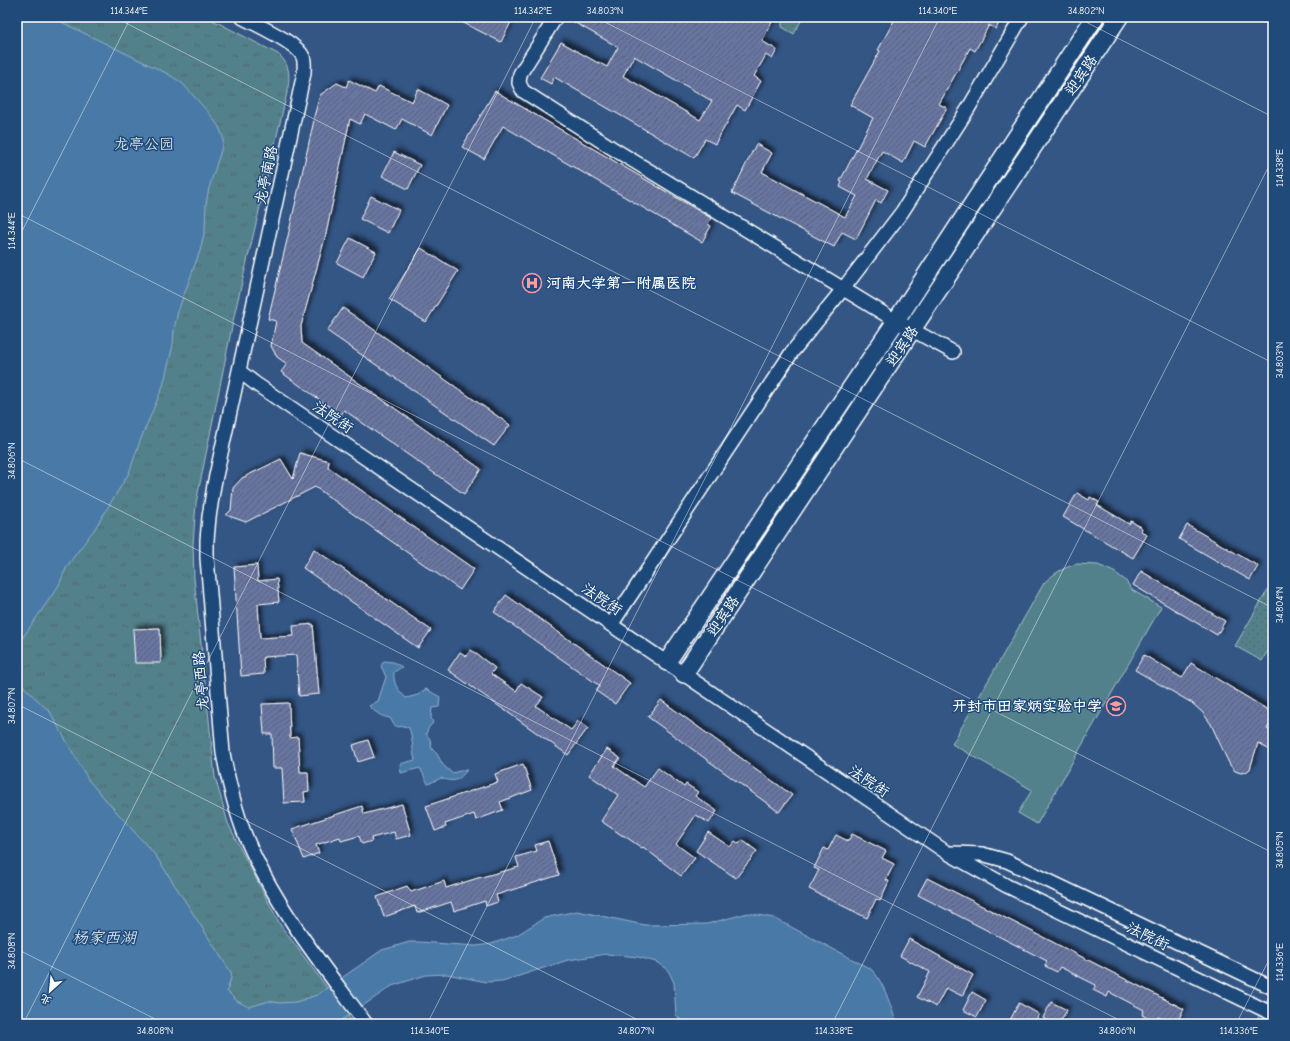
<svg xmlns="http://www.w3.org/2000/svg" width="1290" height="1041" viewBox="0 0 1290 1041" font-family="'Comic Neue','LXGW WenKai TC',sans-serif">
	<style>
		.grass { fill: url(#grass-dots); stroke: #a9c0c5 }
		.park { fill: url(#park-tufts); stroke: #a9c0c5 }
		.garden { fill: #53818b; stroke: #a9c0c5 }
		.water { fill: #4a7aa7; stroke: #92afca }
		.building { fill: url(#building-hatch); stroke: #fff; fill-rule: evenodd; filter: url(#shadow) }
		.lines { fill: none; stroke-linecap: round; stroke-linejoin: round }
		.minor-casing { stroke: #fff; stroke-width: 16 }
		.major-casing { stroke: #fff; stroke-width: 20 }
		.minor { stroke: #1f4a7a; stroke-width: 13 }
		.major { stroke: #1f4a7a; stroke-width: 17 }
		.ticks { fill: none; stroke: #fff; stroke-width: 1; stroke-opacity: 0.45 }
		.labels { text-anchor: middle; stroke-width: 3; stroke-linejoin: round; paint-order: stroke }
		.street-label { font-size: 15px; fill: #fff; stroke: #1f4a7a }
		.park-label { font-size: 15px; fill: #d4e0e2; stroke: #1f4a7a }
		.poi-label { font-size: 15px; font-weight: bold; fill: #fff; stroke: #1f4a7a; text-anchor: start }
		.water-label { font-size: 16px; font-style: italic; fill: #d2dee9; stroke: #1f4a7a }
		.neatline { fill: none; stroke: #fff; stroke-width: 1.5 }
		.ticks-label { font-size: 10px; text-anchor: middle; fill: #fff }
	</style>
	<defs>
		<pattern id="grass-dots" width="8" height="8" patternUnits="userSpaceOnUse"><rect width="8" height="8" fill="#53818b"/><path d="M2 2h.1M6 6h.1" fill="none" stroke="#50696f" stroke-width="1.8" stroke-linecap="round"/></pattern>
		<pattern id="park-tufts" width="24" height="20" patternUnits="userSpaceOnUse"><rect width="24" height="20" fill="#53818b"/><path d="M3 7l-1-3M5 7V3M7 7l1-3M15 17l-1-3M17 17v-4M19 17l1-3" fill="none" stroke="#50696f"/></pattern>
		<pattern id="building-hatch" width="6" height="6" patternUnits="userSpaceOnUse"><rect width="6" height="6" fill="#6875a1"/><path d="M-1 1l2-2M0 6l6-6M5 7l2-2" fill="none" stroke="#5a6076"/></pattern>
		<filter id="shadow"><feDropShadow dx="3.5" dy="-3.5" stdDeviation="2" flood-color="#0009"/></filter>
	</defs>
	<rect width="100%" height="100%" fill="#345685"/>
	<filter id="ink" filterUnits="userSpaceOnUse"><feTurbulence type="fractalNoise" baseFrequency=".025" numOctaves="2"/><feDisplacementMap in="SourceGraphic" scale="8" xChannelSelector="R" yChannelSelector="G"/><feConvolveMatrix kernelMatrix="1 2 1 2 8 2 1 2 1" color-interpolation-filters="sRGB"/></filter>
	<g filter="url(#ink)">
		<!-- grass -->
		<path class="grass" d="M778,17H803L794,34L782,27V21Z
			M1273,581V642L1262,661L1235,646Z"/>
		<!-- park -->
		<path class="park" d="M17,17H207L278,54C291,65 290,77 287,93L235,312L196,503L193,544L194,578L215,777L228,823L240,848L281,926L354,1024H17Z"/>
		<!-- garden -->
		<path class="garden" d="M1077,564L1098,565L1114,572L1125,580L1132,590L1161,607L1037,824L1018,813L1032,790L952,744L1044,583C1054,573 1063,568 1077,564Z"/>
		<!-- water -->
		<path class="water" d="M17,17H51L168,74L182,83L210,114L219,127L223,137V144L209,188L206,204L205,229L200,251L178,311L174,330L173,345L163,386L140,441L129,473L94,530L67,566L59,585L17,646Z
			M384,661L393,662L402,667L394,672C393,684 398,690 406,698L418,695L426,689L440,697L439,707L432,708L431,718L433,723L429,727L426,734L430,739L432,749L437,754L443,765L452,773L460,771L467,770C458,781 455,783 441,778L428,784L420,768L401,773L400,764L415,760C412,750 413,738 409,728L404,726L399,727L394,725L390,718C381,717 375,712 369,706L378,701L386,677L381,666Z
			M17,674L19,680L26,689L50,712L89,781L156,856L232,974L227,991L237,1001L249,1007L269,1001L279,1003L296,1002L317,995L382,950L396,946L409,942H420L476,946L491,944L517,935L544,918L577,911L645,925L707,924L748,913L774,918L871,969C885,983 890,1006 897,1024H685L676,1015L674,983L670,974L666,968L656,962L638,957L607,954L568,960L516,977L502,981L486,982L447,974L426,975L392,986L342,1020L339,1024H17Z
			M1273,988V1024H1255Z"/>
		<!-- building -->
		<path class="building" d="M452,17H502L511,22L501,42Z
			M565,17H763L772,22L762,41L777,50L772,59L766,55L754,76L761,81L745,110L737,105L715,144L705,139L694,158L554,77L551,84L540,78L561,42L598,63V62L607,67L618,47ZM634,56L712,101L700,120L623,76Z
			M896,17H1002L996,29L989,25L975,51L970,48L939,104L947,108L925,147L914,141L903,163L882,151L867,179L888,190L881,203L876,200L856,239L842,232L834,247L732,193L756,144L772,153L762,172L845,217L857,196L840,187L842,182L840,181L873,118L850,105L880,51L878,50Z
			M349,80L375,93L379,86L412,102L418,89L447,105L432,135L402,119L396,130L365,114L360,124L350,119L326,234L301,326L302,343L481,469L464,494L344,410L341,415L281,372L287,364L277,357L271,346L276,321L268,319L288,236L314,120H313L320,95L337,83L346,87Z
			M495,91L711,218L708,224L711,226L702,242L503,126L484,159L462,147Z
			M394,152L420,165L408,189L382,176Z
			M371,196L399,210L388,233L360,219Z
			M350,238L376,252L363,277L337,263Z
			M421,248L458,271L426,322L389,299Z
			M343,308L510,425L494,446L327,331Z
			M300,453L329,461L328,467L474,569L460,590L315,487L246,522L226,515L231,510L233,488L242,478L281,459L293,479Z
			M1077,493L1089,500L1090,497L1099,502L1097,505L1129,524L1131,521L1142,528L1141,531L1147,535L1133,558L1063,517Z
			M1187,525L1258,566L1250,580L1179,539Z
			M314,549L431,630L418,648L303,568Z
			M257,565L258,581L277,579L279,602L258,604L260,638L294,636L293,626L313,624L319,694L299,696L296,655L263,657L264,674L241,676L234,567Z
			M1141,571L1225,621L1217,635L1133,585Z
			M506,595L630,683L615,704L596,691L600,686L494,612Z
			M160,628L161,663H135L133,629Z
			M471,650L495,668L491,674L516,691L521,683L543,697L536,706L571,730L578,721L588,728L568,755L448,670L460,652L466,656Z
			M1144,655L1182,678L1191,663L1273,713V718L1267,729L1273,732V752L1258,743L1250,769L1246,772L1241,773L1235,771L1230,765L1225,755L1211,724L1203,713L1192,703L1135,670Z
			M661,700L792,795L779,812L648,717Z
			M289,703L290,738L298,737L300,772H308L309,791L304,792L305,802L284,803L282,768H273L272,734H264L262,704Z
			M368,740L374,757L358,762L353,745Z
			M607,749L620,758L614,766L644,787L658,768L684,787L686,784L698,792L695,796L717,811L709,823L696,815L676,844L695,858L681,876L643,847L642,848L623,835V836L601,821L618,795L589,775Z
			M523,764L532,790L500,802L503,810L476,820L474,814L445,824L446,827L435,831L426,806L498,782L495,774Z
			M402,804L411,835L396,839L394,832L371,838L372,841L362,844L359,836L341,841L340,837L316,845L319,853L304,859L292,829L362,806L364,814Z
			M708,832L730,847L735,841L739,844L742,840L757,851L736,878L696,851Z
			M852,834L886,851L882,858L894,864L886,880L889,881L880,901L876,899L867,918L809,889L819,870L814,868L824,848L828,850L836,835L848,841Z
			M548,841L559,875L496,895L498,902L486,906L485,901L454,911L451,902L417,913L415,906L384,917L377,897L407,886L411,892L444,881L446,888L478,878L519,867L516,857L537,851L535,845Z
			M927,878L1184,1009L1176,1024H1172L1158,1017L1156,1022L1142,1015L1144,1010L1109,992L1107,997L1093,990L1096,985L1060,967L1057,972L1045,966L1047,961L918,895Z
			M909,939L973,975L962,996L946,988L936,1007L917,997L930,972L900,956Z
			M972,992L986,1000L977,1017L963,1010Z
			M1051,1002L1067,1010L1059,1024H1053L1043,1018Z
			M1019,1003L1039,1014L1034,1024H1008Z"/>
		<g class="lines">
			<defs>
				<path id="minor" d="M242,17C256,25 297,42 303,57C305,62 304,68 304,73L214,485L209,517L207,540V558L223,753C229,785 237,819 251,849C280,913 325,968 366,1024
					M556,17L520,74L519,83L523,91L612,148L896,321L953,352
					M239,371L256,384L946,852L1007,886L1273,1014
					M611,625L792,352L843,289L902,212L968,109L1022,17
					M951,853L982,854L1007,861L1273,988"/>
				<path id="major" d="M667,662L896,321L1095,17
					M684,674L1119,17"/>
			</defs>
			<!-- minor casing -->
			<use href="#minor" class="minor-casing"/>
			<!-- major casing -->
			<use href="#major" class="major-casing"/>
			<!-- minor -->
			<use href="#minor" class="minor"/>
			<!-- major -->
			<use href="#major" class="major"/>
		</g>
	</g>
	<!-- ticks -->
	<path class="ticks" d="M114,17L1273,608M595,17L1273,363M1076,17L1273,117M17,213L1273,853M17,241L131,17M17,458L1127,1024M17,704L646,1024M17,949L165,1024M23,1024L536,17M427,1024L940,17M832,1024L1273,158M1236,1024L1273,952"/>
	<!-- icons -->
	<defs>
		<symbol id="hospital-ring" viewBox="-11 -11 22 22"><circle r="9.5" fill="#1f4a7a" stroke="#ff9aa2" stroke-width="1.5"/><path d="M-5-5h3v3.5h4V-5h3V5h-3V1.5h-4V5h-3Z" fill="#ff9aa2"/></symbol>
		<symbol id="school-ring" viewBox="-11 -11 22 22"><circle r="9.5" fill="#1f4a7a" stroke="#ff9aa2" stroke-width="1.5"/><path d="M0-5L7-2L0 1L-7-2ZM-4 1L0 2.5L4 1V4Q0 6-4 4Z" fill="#ff9aa2"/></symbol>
	</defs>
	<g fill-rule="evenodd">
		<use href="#hospital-ring" x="521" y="272" width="22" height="22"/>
		<use href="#school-ring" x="1105" y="695" width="22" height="22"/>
	</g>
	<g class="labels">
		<!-- street labels -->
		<g class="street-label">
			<text transform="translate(1081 75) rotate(-56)" y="5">迎宾路</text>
			<text transform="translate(266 175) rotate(-78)" y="5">龙亭南路</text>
			<text transform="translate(902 346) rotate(-56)" y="5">迎宾路</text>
			<text transform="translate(333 417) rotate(34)" y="5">法院街</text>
			<text transform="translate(602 599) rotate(34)" y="5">法院街</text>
			<text transform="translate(723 616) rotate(-56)" y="5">迎宾路</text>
			<text transform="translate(201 681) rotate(-95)" y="5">龙亭西路</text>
			<text transform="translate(869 781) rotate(34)" y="5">法院街</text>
			<text transform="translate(1148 936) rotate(26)" y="5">法院街</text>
		</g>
		<!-- park labels -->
		<g class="park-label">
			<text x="144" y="149">龙亭公园</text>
		</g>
		<!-- poi labels -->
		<g class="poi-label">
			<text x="546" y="288">河南大学第一附属医院</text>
			<text x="1102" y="711" text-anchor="end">开封市田家炳实验中学</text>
		</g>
		<!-- water labels -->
		<g class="water-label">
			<text x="104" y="943">杨家西湖</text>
		</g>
	</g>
	<!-- margin -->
	<rect width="1290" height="1041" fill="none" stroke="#1f4a7a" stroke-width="44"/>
	<!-- north arrow -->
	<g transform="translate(50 991) rotate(207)" stroke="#1f4a7a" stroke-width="3" paint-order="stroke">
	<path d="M0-3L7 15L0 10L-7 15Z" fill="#ffffff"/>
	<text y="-6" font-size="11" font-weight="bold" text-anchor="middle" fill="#ffffff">北</text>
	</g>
	<rect x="22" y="22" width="1246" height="997" class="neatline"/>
	<g class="ticks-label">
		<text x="129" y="14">114.344°E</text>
		<text x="533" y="14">114.342°E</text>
		<text x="605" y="14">34.803°N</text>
		<text x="938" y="14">114.340°E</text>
		<text x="1086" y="14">34.802°N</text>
		<text transform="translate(1279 168) rotate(-90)" y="4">114.338°E</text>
		<text transform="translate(11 231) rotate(-90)" y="4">114.344°E</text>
		<text transform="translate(1279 360) rotate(-90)" y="4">34.803°N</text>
		<text transform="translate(11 461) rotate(-90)" y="4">34.806°N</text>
		<text transform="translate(1279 605) rotate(-90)" y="4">34.804°N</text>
		<text transform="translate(11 706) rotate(-90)" y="4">34.807°N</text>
		<text transform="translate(1279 850) rotate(-90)" y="4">34.805°N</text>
		<text transform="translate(11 951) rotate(-90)" y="4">34.808°N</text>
		<text transform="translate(1279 962) rotate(-90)" y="4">114.336°E</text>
		<text x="155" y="1034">34.808°N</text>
		<text x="430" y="1034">114.340°E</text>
		<text x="636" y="1034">34.807°N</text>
		<text x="834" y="1034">114.338°E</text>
		<text x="1117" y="1034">34.806°N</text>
		<text x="1239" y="1034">114.336°E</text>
	</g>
</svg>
